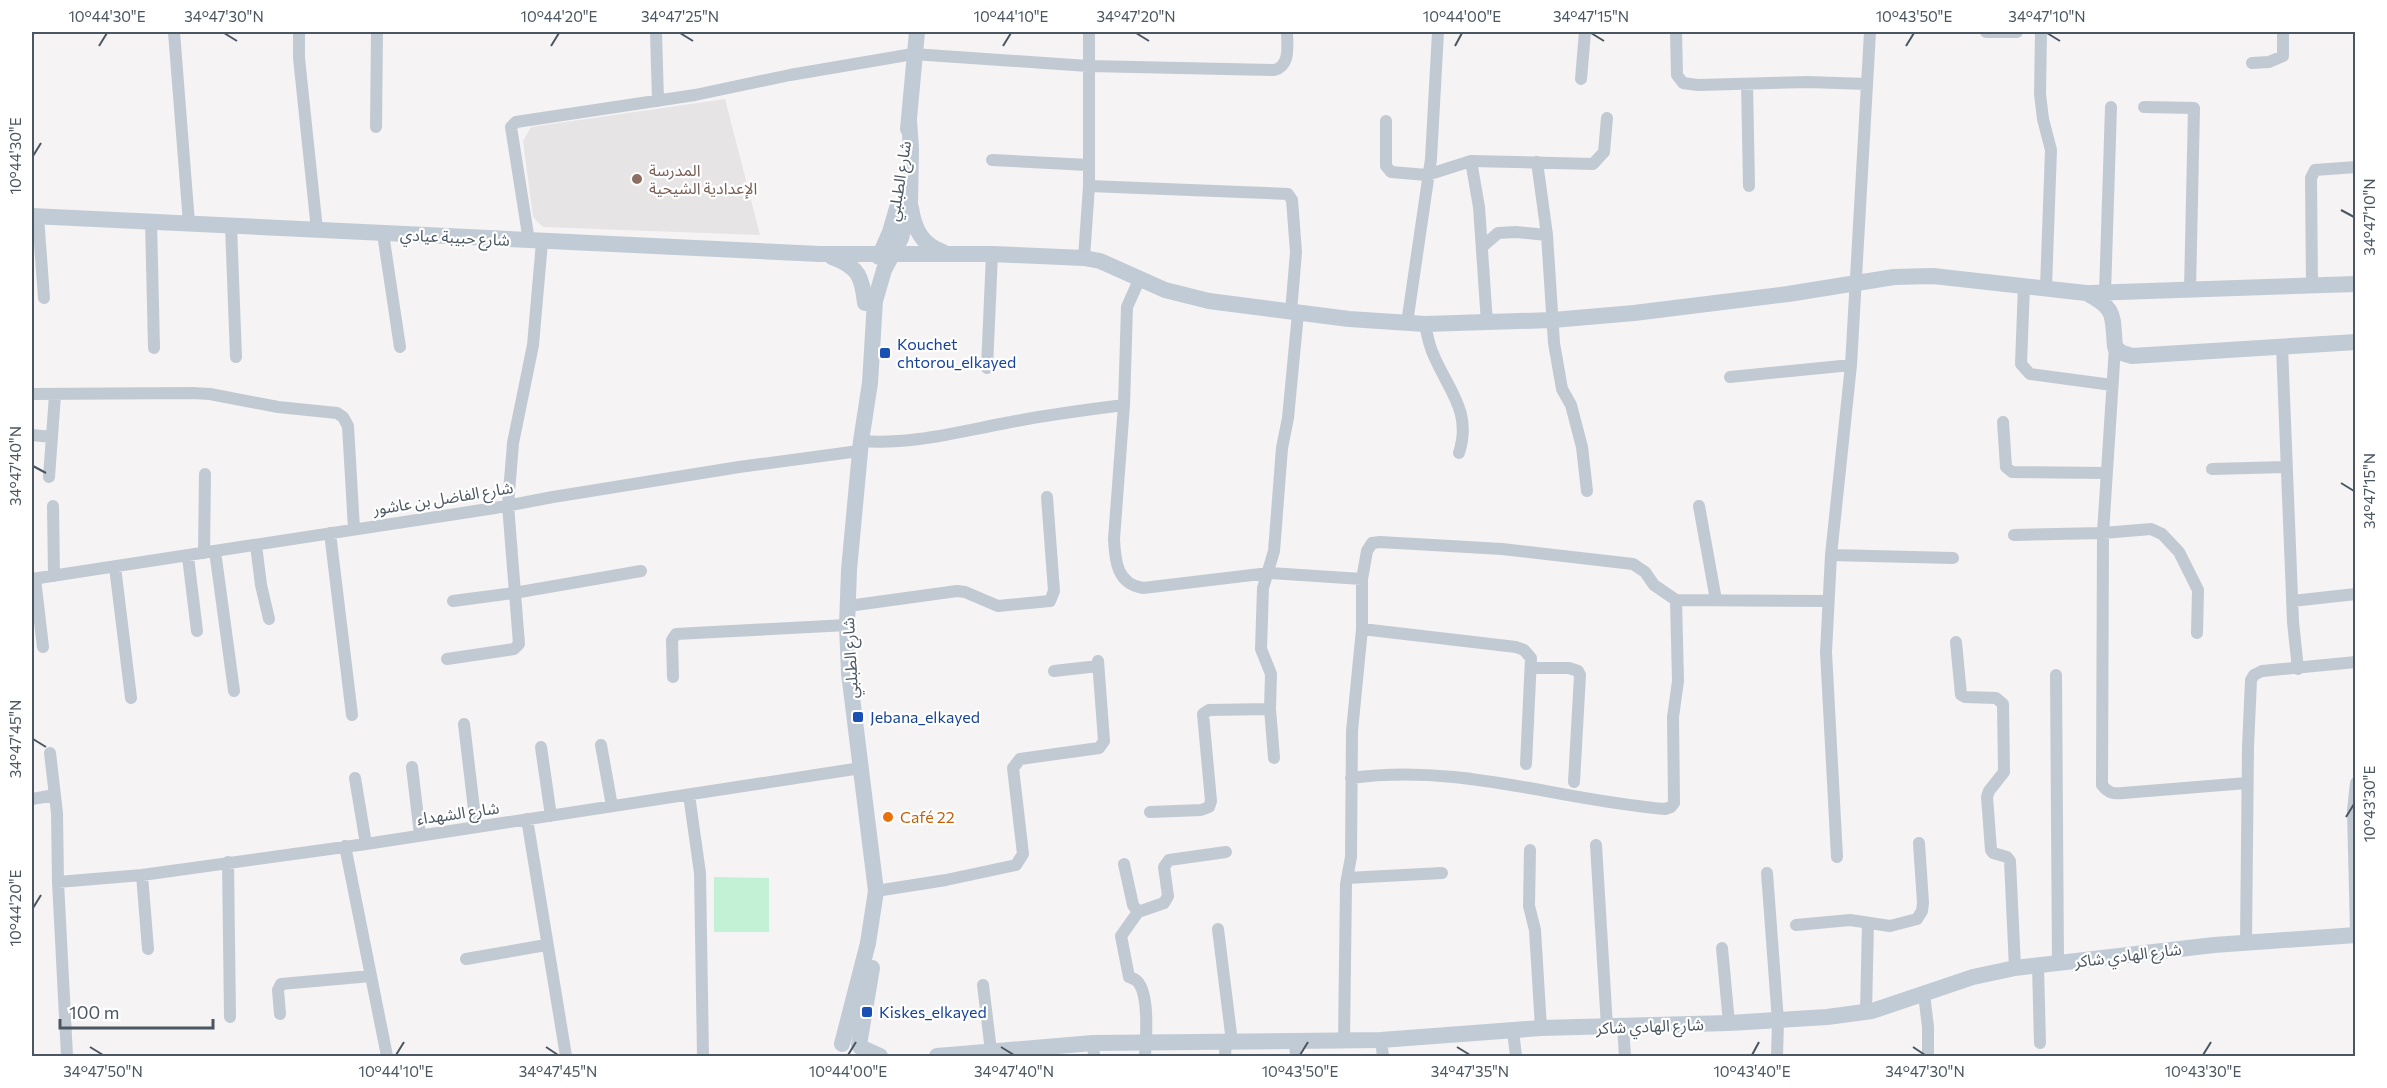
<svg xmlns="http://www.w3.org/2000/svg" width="2387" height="1088" viewBox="0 0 2387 1088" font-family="Commissioner,'Noto Sans Arabic',sans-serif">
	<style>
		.education { fill: #e6e4e5 }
		.green { fill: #c3f1d5 }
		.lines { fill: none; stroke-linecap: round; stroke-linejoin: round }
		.street { stroke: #c1cad2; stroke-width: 12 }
		.secondary { stroke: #c1cbd6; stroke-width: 16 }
		.ticks { fill: none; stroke: #4a5661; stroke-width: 2 }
		.education-dot { fill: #8d6e63; stroke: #fff; stroke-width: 2 }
		.transit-dot { fill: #1a4fb4; stroke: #fff; stroke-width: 2 }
		.food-dot { fill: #e8710a; stroke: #fff; stroke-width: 2 }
		.labels { text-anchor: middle; stroke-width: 4.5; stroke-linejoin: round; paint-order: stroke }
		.education-label { font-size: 16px; fill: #785e54; stroke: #fff; text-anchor: start }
		.street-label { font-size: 16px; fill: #4a5661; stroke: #fff }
		.transit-label { font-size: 16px; fill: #164399; stroke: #fff; text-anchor: start }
		.food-label { font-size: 16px; fill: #c56008; stroke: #fff; text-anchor: start }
		.neatline { fill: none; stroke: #4a5661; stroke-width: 2 }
		.ticks-label { font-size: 15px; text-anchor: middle; fill: #4a5661 }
	</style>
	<rect width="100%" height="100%" fill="#f5f3f3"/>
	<!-- education -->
	<path class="education" d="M725,99L760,235L543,227L533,217L523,141L531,127Z"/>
	<!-- green -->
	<path class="green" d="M714,877L769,878V932H714Z"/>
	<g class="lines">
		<!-- street -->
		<path class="street" d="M174,32L189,223
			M299,32V58L317,230
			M656,32L658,101
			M1676,32L1677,75L1683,83L1698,85L1807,82L1867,84
			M1986,32H2017
			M2041,32L2040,94L2043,119L2051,150L2046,287
			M2252,63L2269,62L2283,56V32
			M1581,79L1585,32
			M1747,84L1749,186
			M2144,107L2194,108L2190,290
			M1386,121V166L1391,172L1427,175L1471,161L1593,164L1604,152L1607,118
			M376,127L377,32
			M992,160L1088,165
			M1471,161L1479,207L1487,323
			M1537,162L1547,235L1554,343L1562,389L1571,405L1582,447L1587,491
			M1089,186L1288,194L1292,200L1296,252L1291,312
			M38,216L44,298
			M151,221L154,348
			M231,226L236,357
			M383,234L400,347
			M529,241L511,127L516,122L695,95L790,75L913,54L1088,66L1274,70C1291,66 1287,45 1287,32
			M1482,247L1498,233L1516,232L1547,235
			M1084,258L1089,186V32
			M1139,280L1127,307L1124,405L1114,539C1115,561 1117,584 1143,588L1269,573L1362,579
			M2024,285L2021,364L2030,374L2112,385
			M2312,285L2311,178L2315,170L2356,167
			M2105,293L2111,107
			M1407,323L1431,159L1438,32
			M1425,324C1427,335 1429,346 1434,356C1449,391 1472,412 1459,453
			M2282,346L2293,622L2298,669
			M2115,347L2103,533L2102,785C2108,793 2113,794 2123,793L2247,783
			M987,368L992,254
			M1730,377L1851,365
			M32,394L192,393L210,394L278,407L337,413L343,417L348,426L354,529
			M2003,422L2006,467L2012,472L2106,473
			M32,435L52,437
			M861,441C910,445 957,432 1006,423C1045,415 1084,410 1124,405
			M2212,469L2286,467
			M49,477L55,395
			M53,506L54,576
			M1699,506L1716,600
			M330,533L352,715
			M2014,535L2103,533L2151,529L2162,534L2179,552L2198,590L2197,633
			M256,545L261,585L269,619
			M215,551L234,691
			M204,553L205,474
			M1831,555L1953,558
			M188,557L197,631
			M115,567L131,698
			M32,579L495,508L553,497L739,467L859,451
			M35,579L43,647
			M453,601L514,593L641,571
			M2292,601L2356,594
			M848,606L957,591L965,592L998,606L1050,601L1054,591L1047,497
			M1362,629L1516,647L1524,650L1531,658L1526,764
			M1956,642L1961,695L1965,697L1996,698L2003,704L2004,772L1989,791L1987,797L1991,850L1993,853L2007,857L2010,861L2015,968
			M447,659L514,649L519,644L508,505L513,443L533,345L542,242
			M1531,668H1569L1578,671L1580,675L1574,782
			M1054,671L1098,666
			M2056,675L2058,963
			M673,677L672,640L676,634L847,625
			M464,724L476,826
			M601,745L612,806
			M541,747L551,816
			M50,753L57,813L58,882L67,1056
			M1274,758L1270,709L1271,674L1261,649L1263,588L1274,551L1282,448L1288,418L1298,313
			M412,767L420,835
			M355,778L366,844
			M1351,778C1461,763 1557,800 1665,809L1671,807L1674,803L1673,717L1678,681L1676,600
			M2356,783L2353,810L2356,932
			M689,795L700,873L703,1056
			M32,799L55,795
			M1150,812L1201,810L1209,807L1211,801L1203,714L1209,710L1270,709
			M527,819L566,1056
			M1596,845L1607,1027
			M345,846L387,1056
			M1530,850L1529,906L1535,930L1541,1028
			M1837,857L1826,652L1831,555L1851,365L1870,32
			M228,862L230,1017
			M1124,864L1133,905L1138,912
			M1767,873L1778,1021L1777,1056
			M142,875L148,949
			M1347,878L1442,873
			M58,882L142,875L366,844L861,768
			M876,891L946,880L1016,865L1023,854L1013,768L1020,759L1099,748L1104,741L1098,661
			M1796,925L1850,920L1890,926L1917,919L1922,911L1923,903L1919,843
			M1218,929L1232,1042
			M2246,943L2248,747L2251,680L2254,675L2262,671L2356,662
			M1722,948L1729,1023
			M466,959L546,945
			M2038,966L2040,1043
			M983,985L991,1051
			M1924,994L1928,1027V1056
			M1866,1012L1868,923
			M280,1014L278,990L281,984L371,976
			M1623,1027L1625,1056
			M1513,1031L1516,1056
			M1381,1040L1383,1056
			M1295,1041L1296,1056
			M1344,1041L1346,884L1351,857L1352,731L1362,629V579L1367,551L1372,543L1380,542L1502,549L1633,564L1645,572L1654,585L1676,600L1828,601
			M1093,1043L1094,1056
			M1145,1056C1146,1040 1150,994 1137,981C1135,979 1132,978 1129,977L1121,936L1138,912L1164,903L1168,896L1164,867L1169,860L1226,852
			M1225,1056L1226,1042"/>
		<!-- secondary -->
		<path class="secondary" d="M908,129L917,32
			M911,208C914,229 922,245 943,252
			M32,216L820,254H992L1084,258L1100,261L1165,290L1209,301L1349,319L1425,324L1553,320L1634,313L1788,294L1894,277L1933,276L2086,293C2117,309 2112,315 2115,347L2122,353L2132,356L2356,342
			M832,257C859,267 862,277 865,303
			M879,257L890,232L897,208
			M2090,293L2356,284
			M842,1044L868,943L876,891L849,673L847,625L849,570L861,441L870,383L875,301L884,270L901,238L910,202L911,149L909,120
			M859,1045L872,968
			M860,1047L880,1056
			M937,1056L1093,1043L1381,1040L1541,1028L1729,1023L1827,1017L1872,1011L1973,977L2015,968L2214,945L2356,935"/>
	</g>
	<!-- ticks -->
	<path class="ticks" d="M224,33L237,41M680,33L693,41M1136,33L1149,41M1591,33L1604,41M2047,33L2060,41M99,46L107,33M551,46L559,33M1003,46L1011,33M1455,46L1462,33M1906,46L1914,33M33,156L41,143M2341,210L2354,217M33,466L46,473M2341,483L2354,491M33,739L46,747M2346,817L2354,804M33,908L41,895M90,1047L103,1055M546,1047L558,1055M1001,1047L1014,1055M1457,1047L1470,1055M1913,1047L1925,1055M396,1055L404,1042M848,1055L856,1042M1300,1055L1308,1042M1752,1055L1759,1042M2203,1055L2211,1042"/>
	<!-- markers -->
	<circle class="education-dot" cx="637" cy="179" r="6"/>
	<g class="transit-dot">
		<rect x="879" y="347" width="12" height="12" rx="3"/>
		<rect x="852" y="711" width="12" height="12" rx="3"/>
		<rect x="861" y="1006" width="12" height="12" rx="3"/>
	</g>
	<circle class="food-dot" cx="888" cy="817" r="6"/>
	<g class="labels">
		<!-- education labels -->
		<g class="education-label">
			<text x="649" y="176">المدرسة<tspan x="649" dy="18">الإعدادية الشيحية</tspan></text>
		</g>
		<!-- street labels -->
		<g class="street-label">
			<text transform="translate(899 181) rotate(-81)" y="6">شارع الطبلبي</text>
			<text transform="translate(455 237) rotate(3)" y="6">شارع حبيبة عيادي</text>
			<text transform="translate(443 498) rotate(-9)" y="6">شارع الفاضل بن عاشور</text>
			<text transform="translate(850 658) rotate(-93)" y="6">شارع الطبلبي</text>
			<text transform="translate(458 813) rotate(-8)" y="6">شارع الشهداء</text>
			<text transform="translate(2128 955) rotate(-7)" y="6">شارع الهادي شاكر</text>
			<text transform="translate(1650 1026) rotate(-2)" y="6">شارع الهادي شاكر</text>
		</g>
		<!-- transit labels -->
		<g class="transit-label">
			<text x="897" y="350">Kouchet<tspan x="897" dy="18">chtorou_elkayed</tspan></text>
			<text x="870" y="723">Jebana_elkayed</text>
			<text x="879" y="1018">Kiskes_elkayed</text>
		</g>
		<!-- food labels -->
		<g class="food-label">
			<text x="900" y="823">Café 22</text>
		</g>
	</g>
	<!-- border -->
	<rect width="2387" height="1088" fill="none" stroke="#ffffff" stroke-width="66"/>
	<!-- scale -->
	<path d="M60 1019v9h153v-9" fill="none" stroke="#4a5661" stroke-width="3"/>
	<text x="69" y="1019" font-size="18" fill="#4a5661" stroke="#ffffff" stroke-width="4.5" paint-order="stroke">100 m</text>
	<rect x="33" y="33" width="2321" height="1022" class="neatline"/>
	<g class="ticks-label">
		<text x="107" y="22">10°44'30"E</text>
		<text x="224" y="22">34°47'30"N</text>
		<text x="559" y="22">10°44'20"E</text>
		<text x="680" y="22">34°47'25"N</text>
		<text x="1011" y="22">10°44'10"E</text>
		<text x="1136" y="22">34°47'20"N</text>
		<text x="1462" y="22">10°44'00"E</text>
		<text x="1591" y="22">34°47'15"N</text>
		<text x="1914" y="22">10°43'50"E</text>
		<text x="2047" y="22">34°47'10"N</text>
		<text transform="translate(16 156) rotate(-90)" y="5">10°44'30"E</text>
		<text transform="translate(2370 217) rotate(-90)" y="5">34°47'10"N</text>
		<text transform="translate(16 466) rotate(-90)" y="5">34°47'40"N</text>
		<text transform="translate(2370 491) rotate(-90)" y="5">34°47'15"N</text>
		<text transform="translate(16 739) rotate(-90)" y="5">34°47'45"N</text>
		<text transform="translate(2370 804) rotate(-90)" y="5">10°43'30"E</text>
		<text transform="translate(16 908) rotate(-90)" y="5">10°44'20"E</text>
		<text x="103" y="1077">34°47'50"N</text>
		<text x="396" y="1077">10°44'10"E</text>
		<text x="558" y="1077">34°47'45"N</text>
		<text x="848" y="1077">10°44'00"E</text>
		<text x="1014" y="1077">34°47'40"N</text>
		<text x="1300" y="1077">10°43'50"E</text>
		<text x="1470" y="1077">34°47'35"N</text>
		<text x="1752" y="1077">10°43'40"E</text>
		<text x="1925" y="1077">34°47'30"N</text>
		<text x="2203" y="1077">10°43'30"E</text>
	</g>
</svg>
